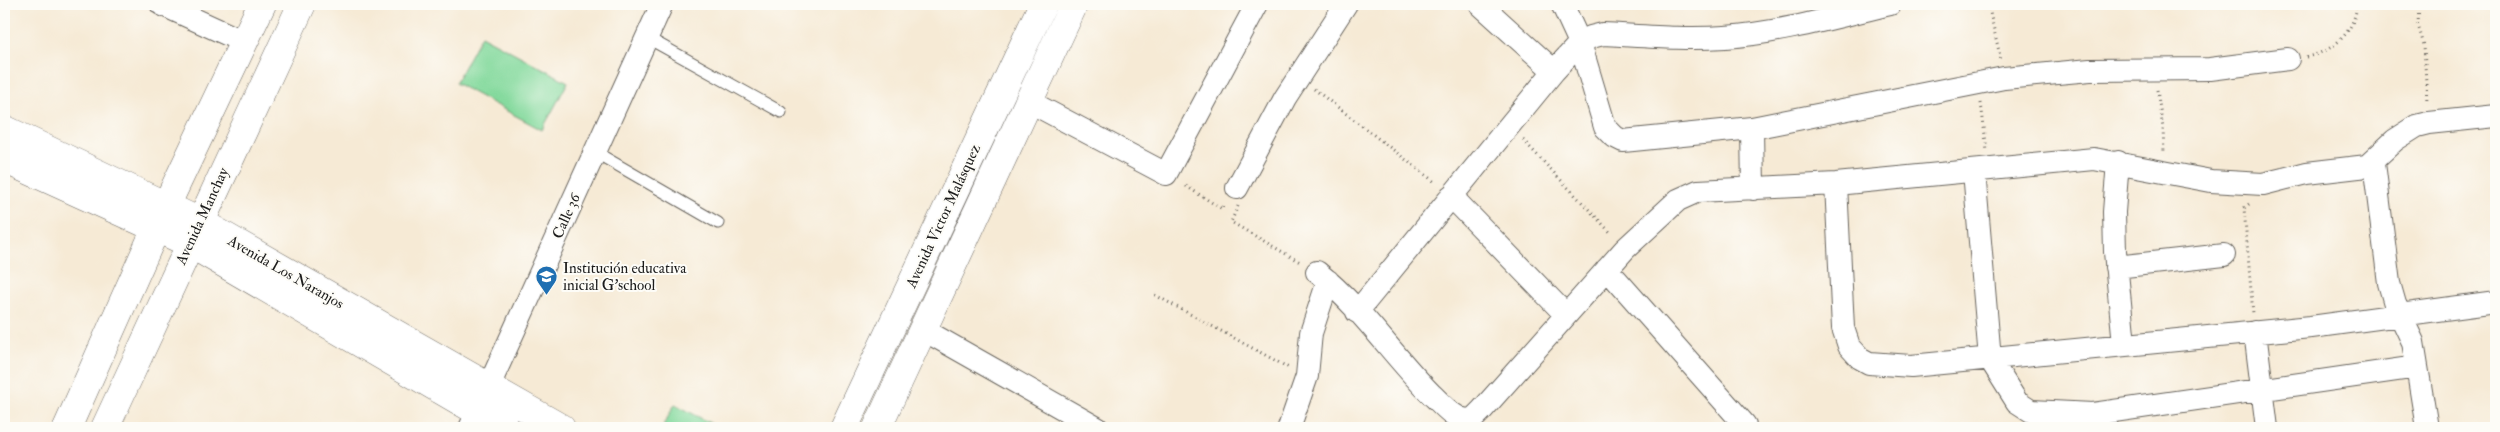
<svg xmlns="http://www.w3.org/2000/svg" width="2500" height="432" viewBox="0 0 2500 432" font-family="'IM FELL Double Pica',serif">
	<style>
		.grass { fill: #83d99c; stroke: #507a5c }
		.lines { fill: none; stroke-linecap: round; stroke-linejoin: round }
		.lane-casing { stroke: #68645d; stroke-width: 13 }
		.street-casing { stroke: #68645d; stroke-width: 24 }
		.secondary-casing { stroke: #68645d; stroke-width: 29 }
		.primary-casing { stroke: #68645d; stroke-width: 29 }
		.path { stroke: #68645d; stroke-width: 3; stroke-dasharray: 1 4; stroke-linecap: butt }
		.lane { stroke: #fff; stroke-width: 11 }
		.street { stroke: #fff; stroke-width: 22 }
		.secondary { stroke: #fff; stroke-width: 28 }
		.primary { stroke: #fff; stroke-width: 28 }
		.labels { text-anchor: middle; stroke-width: 4; stroke-linejoin: round; paint-order: stroke }
		.street-label { font-size: 15px; fill: #1c1c1c; stroke: #fdfcf7 }
		.poi-label { font-size: 15px; fill: #1c1c1c; stroke: #fdfcf7; text-anchor: start }
	</style>
	<rect width="100%" height="100%" fill="#fdfcf7"/>
	<filter id="ink" filterUnits="userSpaceOnUse"><feTurbulence type="fractalNoise" baseFrequency=".02" numOctaves="2"/><feDisplacementMap in="SourceGraphic" scale="10" xChannelSelector="R" yChannelSelector="G"/><feConvolveMatrix kernelMatrix="1 2 1 2 8 2 1 2 1" color-interpolation-filters="sRGB"/></filter>
	<filter id="wash" filterUnits="userSpaceOnUse"><feTurbulence type="fractalNoise" baseFrequency=".0096" numOctaves="4" result="noise"/><feDisplacementMap in="SourceGraphic" scale="20" xChannelSelector="R" yChannelSelector="G"/><feGaussianBlur stdDeviation="1.12" result="paint"/><feColorMatrix in="noise" values="0 0 0 0 0 0 0 0 0 0 0 0 0 0 0 0 0 1.4 0 .05"/><feComposite in="paint" operator="in"/></filter>
	<g filter="url(#wash)">
		<rect width="100%" height="100%" fill="#f6ead5"/>
		<!-- grass -->
		<path class="grass" d="M481,35L568,82L542,130L455,83Z
			M675,404L719,428H662Z"/>
	</g>
	<g filter="url(#ink)">
		<g class="lines">
			<defs>
				<path id="lane" d="M646,37L781,112
					M595,152L718,223"/>
				<path id="street" d="M161,4L244,42
					M1480,4L1554,71
					M1562,4L1580,43L1605,127L1615,137L1623,141L1752,128L2004,78L2090,70L2210,69L2288,59
					M1030,102L1166,174L1257,4
					M1752,128L1753,189
					M2118,162L2114,212L2115,252L2124,344
					M2374,163L2389,283L2395,304L2413,342L2427,428
					M1974,171L1990,359L2017,402L2031,411L2093,414L2417,367
					M1836,184L1843,328L1849,346L1860,358L1869,363L1911,366L2311,327L2496,302
					M1237,188L1285,98L1346,4
					M1451,196L1566,315
					M2116,267L2224,255
					M1607,269L1745,425
					M1317,272C1361,307 1393,356 1432,395C1442,404 1452,417 1465,420L1473,419L1482,410L1625,249L1678,200L1698,191L1836,184L2094,159L2211,181L2263,184L2307,173L2367,166L2395,140L2417,126L2429,123L2496,116
					M1357,312L1554,71L1580,43L1591,37L1603,34C1643,36 1684,40 1725,37C1781,33 1836,17 1890,4
					M924,330L1097,428
					M2255,332L2267,428
					M470,428L662,4
					M1289,428L1307,376L1311,333L1328,281"/>
				<path id="secondary" d="M4,129L200,222L561,428
					M4,159L189,243L506,428
					M67,428L166,206L262,4
					M105,428L302,4"/>
				<path id="primary" d="M844,428L1043,4
					M877,428L1074,4"/>
			</defs>
			<!-- lane casing -->
			<use href="#lane" class="lane-casing"/>
			<!-- street casing -->
			<use href="#street" class="street-casing"/>
			<!-- secondary casing -->
			<use href="#secondary" class="secondary-casing"/>
			<!-- primary casing -->
			<use href="#primary" class="primary-casing"/>
			<!-- path -->
			<path class="path" d="M1988,4L2001,60
				M2419,4L2418,25L2424,45L2427,102
				M2306,57C2333,52 2355,32 2357,4
				M1314,89L1436,183
				M2157,90L2163,128L2164,153
				M1981,103L1987,151
				M1523,140L1611,233
				M1186,186L1222,209L1224,204
				M2249,204L2244,208L2253,314
				M1238,206L1231,222L1300,262
				M1155,295L1289,368"/>
			<!-- lane -->
			<use href="#lane" class="lane"/>
			<!-- street -->
			<use href="#street" class="street"/>
			<!-- secondary -->
			<use href="#secondary" class="secondary"/>
			<!-- primary -->
			<use href="#primary" class="primary"/>
		</g>
	</g>
	<!-- icons -->
	<defs>
		<symbol id="school-pin" viewBox="-11 -11 22 30"><path d="M0 17L-7.5 6A9.5 9.5 0 1 1 7.5 6Z" fill="#1f6fb2" stroke="#fdfcf7"/><path d="M0-5L7-2L0 1L-7-2ZM-4 1L0 2.5L4 1V4Q0 6-4 4Z" fill="#fff"/></symbol>
	</defs>
	<g fill-rule="evenodd">
		<use href="#school-pin" x="534" y="264" width="25" height="34"/>
	</g>
	<g class="labels">
		<!-- street labels -->
		<g class="street-label">
			<text transform="translate(202 216) rotate(-65)" y="5">Avenida Manchay</text>
			<text transform="translate(566 216) rotate(-66)" y="5">Calle 36</text>
			<text transform="translate(943 216) rotate(-65)" y="5">Avenida Victor Malásquez</text>
			<text transform="translate(286 272) rotate(30)" y="5">Avenida Los Naranjos</text>
		</g>
		<!-- poi labels -->
		<g class="poi-label">
			<text x="563" y="273">Institución educativa<tspan x="563" dy="17">inicial G'school</tspan></text>
		</g>
	</g>
	<!-- margin -->
	<rect width="2500" height="432" fill="none" stroke="#fdfcf7" stroke-width="20"/>
</svg>
